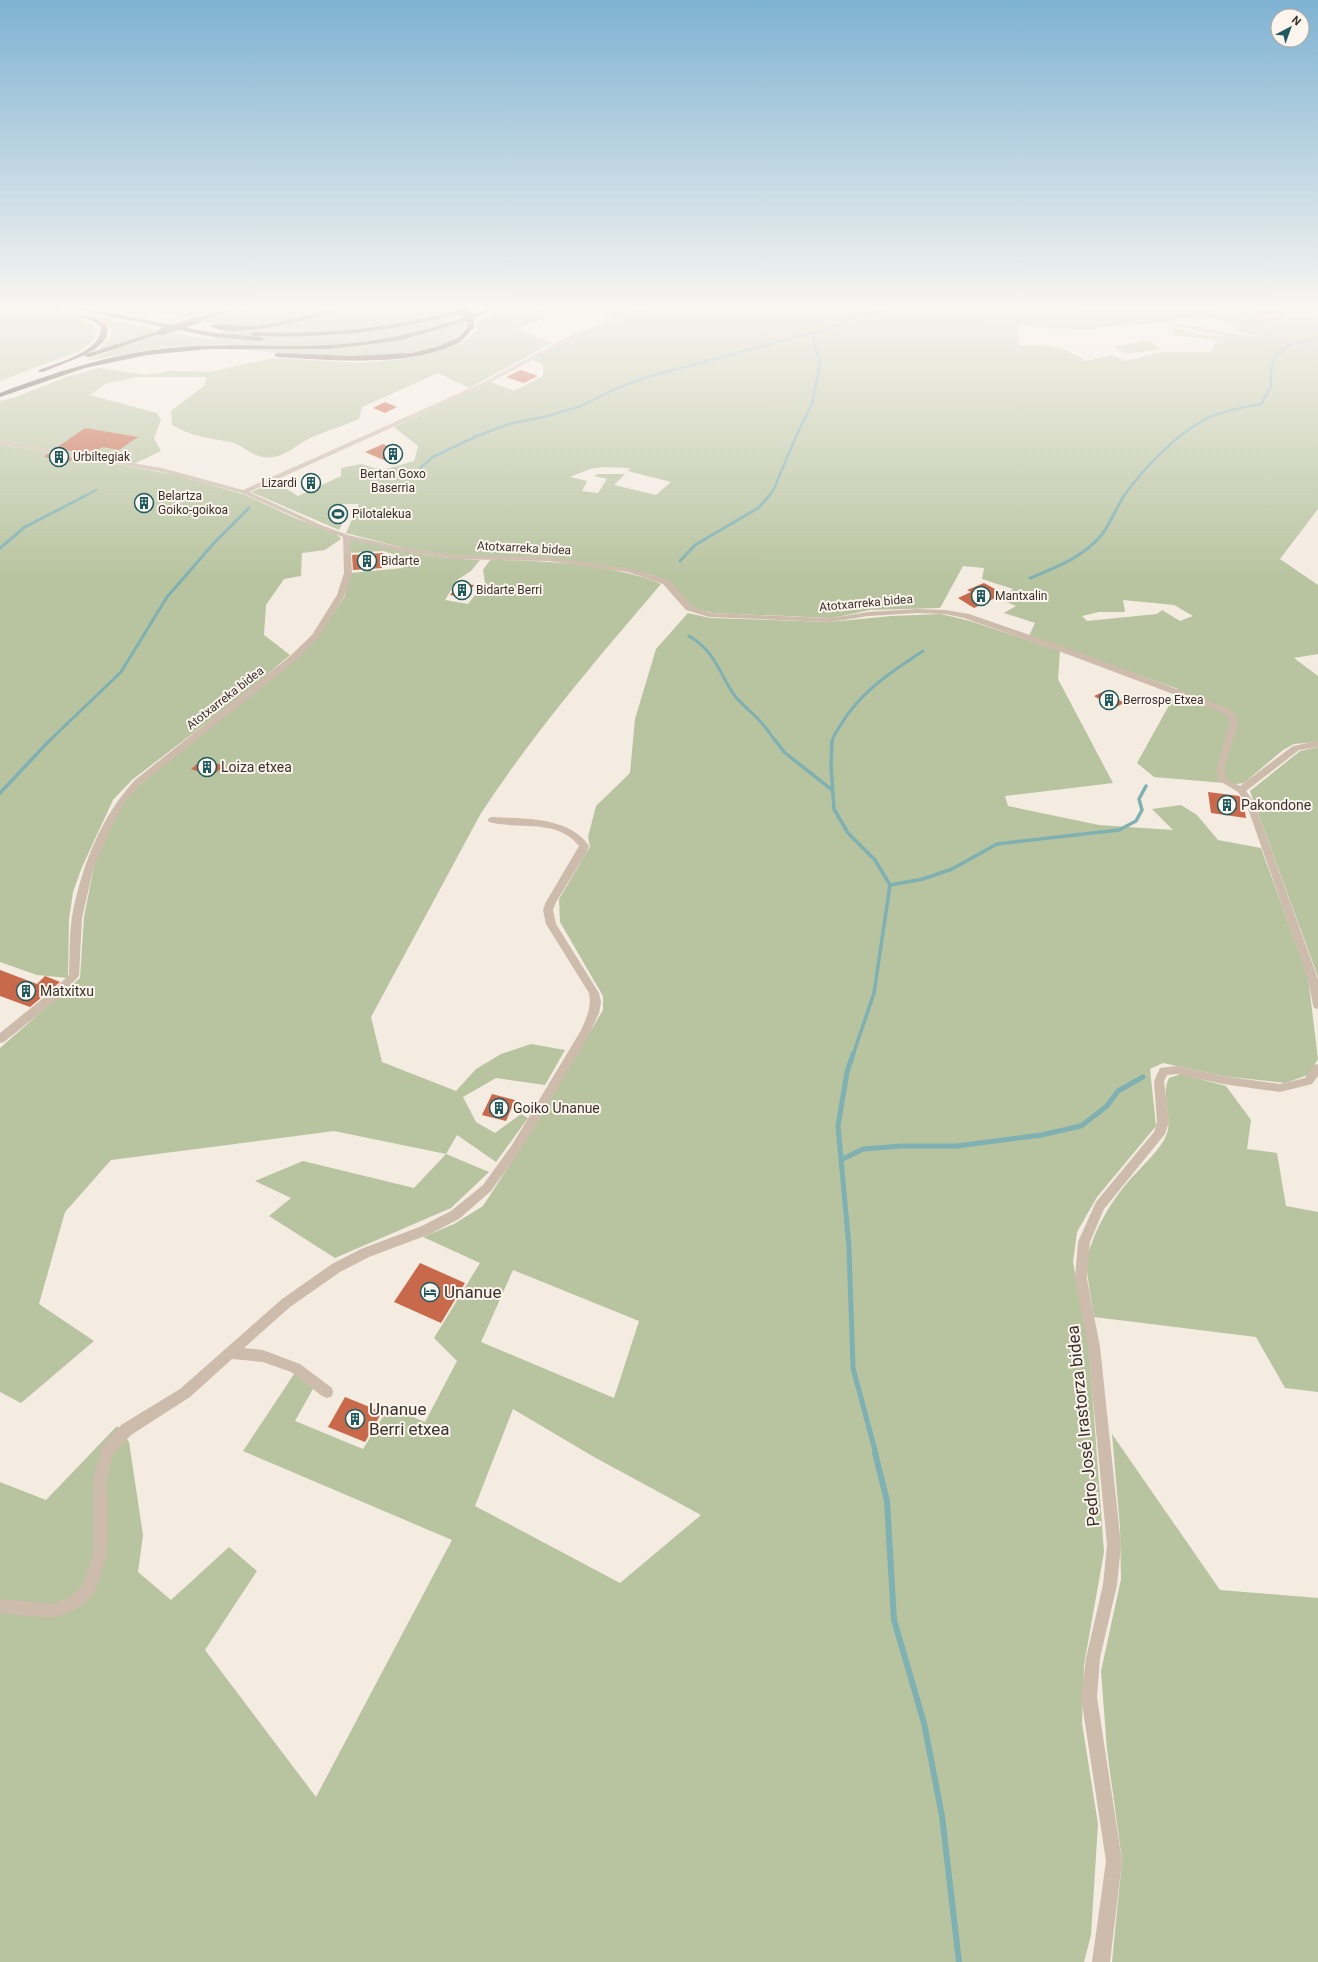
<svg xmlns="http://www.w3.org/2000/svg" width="1318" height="1962" viewBox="0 0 1318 1962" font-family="Roboto,sans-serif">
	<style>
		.green { fill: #b8c4a0; fill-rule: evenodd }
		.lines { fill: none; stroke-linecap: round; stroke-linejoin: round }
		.stream-far4 { stroke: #7fb0b2; stroke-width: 2.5 }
		.stream-far3 { stroke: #7fb0b2; stroke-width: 3 }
		.stream-far2 { stroke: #7fb0b2; stroke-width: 3.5 }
		.stream-far1 { stroke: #7fb0b2; stroke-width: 5 }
		.stream { stroke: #7fb0b2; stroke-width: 6 }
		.building { fill: #c8694b }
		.minor { fill: #cdbbac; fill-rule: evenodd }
		.motorway { fill: #5c4a42; fill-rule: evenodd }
		.motorway-bridge { stroke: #5c4a42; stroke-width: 7 }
		.labels { text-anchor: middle; stroke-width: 4; stroke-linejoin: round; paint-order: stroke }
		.far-poi-label { font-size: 12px; fill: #3b302b; stroke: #fbf5ee; text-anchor: start }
		.far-street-label { font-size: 12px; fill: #3b302b; stroke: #fbf5ee }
		.poi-label { font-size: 14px; fill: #3b302b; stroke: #fbf5ee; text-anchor: start }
		.near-poi-label { font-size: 17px; fill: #3b302b; stroke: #fbf5ee; text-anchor: start }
		.near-street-label { font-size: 17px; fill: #3b302b; stroke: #fbf5ee }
	</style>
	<rect width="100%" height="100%" fill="#f4ebe1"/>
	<!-- green -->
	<path class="green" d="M0,304C21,307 74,310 90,324C95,327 96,331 96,337L90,344L79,351L0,381Z
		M124,304H235L186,318Z
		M263,304H472L444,313L466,325C441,373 281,353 234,349L228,344L165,347L84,361L109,352L99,349L110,339L112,331C106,321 98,318 86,314L176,334L213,339L233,325L200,322Z
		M518,304H539L535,308L552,315L516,329L552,343L469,388L438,373L362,407L359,419C343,426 326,431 310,438C294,446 283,460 263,457C252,456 242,444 230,442C209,438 190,436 172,425L171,411L204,386L207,377H136L105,384L90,395L157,413L161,420L154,438L161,451L134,464L0,440V401L13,398L66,377L99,368L146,375L172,371L210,372L273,358L363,363L401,359L430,354L452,347L468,339L477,330V321Z
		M584,304H653L615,318Z
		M668,304H1071L1081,308L1101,312L1216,314L1318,320V328L1286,337H1264L1242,333L1220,319L1189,318L1167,322L1080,329H1052L1020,325L1017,337L1020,346C1050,344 1061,346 1086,361L1111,355L1126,361L1162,352H1211L1217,340L1173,335V328C1187,331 1202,335 1216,336C1222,336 1229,334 1235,335C1265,337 1288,343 1318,332V509L1280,559L1318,585V654L1294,658L1318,676V742L1294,744L1283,750L1244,783L1236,784L1154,777L1137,763L1178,689L1029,636L1035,623L1004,613L1016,606L1002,600L1013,589L982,579L984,568L963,566L940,608L870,610L832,618L712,613L691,607L671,584L652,575L622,568L543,558L457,556L404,548L346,533L359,504H335L328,517L342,524L339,530L251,492L275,482L298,496L341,476V468L361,464L382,470L414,461L418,446L394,427L491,382L514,391L543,376V364L532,360C573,336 621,314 668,304ZM603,467L630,468L628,471L671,482L656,495L614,485L625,474H598L594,476L607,479L598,493L582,491L587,481L570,477L590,469ZM1123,600L1174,605L1193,616L1180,621L1162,610L1157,614L1087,621L1082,616L1099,612H1125Z
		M1149,341L1161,349L1126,354L1114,346Z
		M0,444L99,461L175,475L243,494L295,518L337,534L341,539L325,550L302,553L301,576L284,579L266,605L264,635L290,655L248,691L132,780L113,800L82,867L73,892L69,919L68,978L37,975L0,962Z
		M349,538C395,550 432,558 480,560L471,571L457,580L445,600L468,604L485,582L483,570L490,560C538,560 617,564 661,584C598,658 533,733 480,815L371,1017L382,1062L456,1091L476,1069L501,1054L531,1044L565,1050L545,1085L496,1078L463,1097L476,1122L495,1133L521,1114L528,1118L496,1162L457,1135L446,1154L489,1172L451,1208L335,1258L269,1216L291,1198L255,1181L303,1161L414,1188L446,1154L334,1131L111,1160L65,1212L39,1304L94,1341L21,1403L0,1392V1048L80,978L84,917L94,866L111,825L126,798L146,779L317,637L345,596L350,573L403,568L405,558L383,551L349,553Z
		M688,613L710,618L830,622L891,616L941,614L970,621L1060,651L1058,679L1113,783L1005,796L1008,806L1099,825L1173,830L1152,809L1181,805L1197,815L1218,840L1261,848L1308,977L1318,1059L1308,1075L1285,1083L1223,1076L1163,1063L1150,1069L1156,1126L1097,1197L1077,1232L1073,1262L1089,1348L1104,1552L1084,1665L1082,1723L1098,1824L1091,1935L1084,1962H0V1482L46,1500L117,1426L129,1442L143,1535L138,1572L171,1600L229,1547L257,1571L205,1650L316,1797L452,1540L243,1451L298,1368L319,1378L295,1421L363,1449L389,1407L425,1422L457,1361L434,1338L480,1263L423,1237L454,1224L483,1206L533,1129L603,1010V996L560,922L559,899L590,847L588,837L596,806L630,773L635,719L656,649ZM513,1270L639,1321L614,1398L481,1342ZM513,1409L594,1457L701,1515L620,1583L475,1506Z
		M1318,747V977L1250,791L1300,751Z
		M1181,1074L1226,1086L1251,1120L1247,1149L1277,1153L1286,1206L1318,1212V1392L1285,1388L1256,1337L1094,1317C1092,1301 1088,1285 1087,1269C1086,1242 1111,1201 1128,1182C1139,1169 1156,1154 1164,1140C1176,1120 1159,1097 1169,1078Z
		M1112,1434L1220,1590L1318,1598V1962H1112L1122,1860L1107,1750L1101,1671L1121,1579L1120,1527Z"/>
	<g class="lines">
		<!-- stream-far4 -->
		<path class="stream-far4" d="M189,308L192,304
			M420,468L433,457L477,436L509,424L548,416L581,406L613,390L647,377L831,328L861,316L907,304
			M83,497L96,490
			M768,497L773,491L797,434L812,404L820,364L814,344L813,332
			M1123,497C1142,470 1174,437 1202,421C1220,411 1242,408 1261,404L1271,387V370L1275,356L1289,345L1314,339"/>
		<!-- stream-far3 -->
		<path class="stream-far3" d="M0,548L25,527L85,496
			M680,561L695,545L758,508L769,496
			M1030,578C1055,568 1086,556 1103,533C1111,522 1116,508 1124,496
			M689,636C716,652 718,672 735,696C742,705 752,712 759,720C766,727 771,735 776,742
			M48,742L121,672L167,597L214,543L249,508
			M832,742C833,736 837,731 840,726C860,692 891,672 923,651"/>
		<!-- stream-far2 -->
		<path class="stream-far2" d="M776,741L784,752L832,790
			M832,741L831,766L834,809L848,833L875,860L890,885L874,993L853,1055
			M0,793L49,741
			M890,885L923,879L952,869L997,844L1119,830L1136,821L1142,810L1139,799L1146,786"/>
		<!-- stream-far1 -->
		<path class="stream-far1" d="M853,1054L847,1072L838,1126L849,1247L853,1368L876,1454
			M841,1160L863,1149L901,1146H957L1041,1135L1081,1126L1107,1106L1118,1091L1143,1077"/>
		<!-- stream -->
		<path class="stream" d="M875,1453L887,1501L894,1620L924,1723L942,1816L959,1962"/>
	</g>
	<!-- building -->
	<path class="building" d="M1248,304H1274L1284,314H1257Z
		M521,370L538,376L524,383L506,377Z
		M385,402L397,407L385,413L373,408Z
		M85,428L138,437L119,450L102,447L96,452L85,450L81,453L56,448Z
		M383,444L404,453L386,461L365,452Z
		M48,454L74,458L70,461L44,457Z
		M335,509H347L342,519L330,518Z
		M383,553L382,568L353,570L352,555Z
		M460,583L474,585L465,597L450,595Z
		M984,583L1004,594L974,608L958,598L971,592L967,590Z
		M1105,691L1124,703L1114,708L1094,696Z
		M203,759L224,766L212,776L191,769Z
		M1208,792L1239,796L1243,801L1246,818L1211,813Z
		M0,970L37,984L45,976L60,982L30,1007L0,996Z
		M492,1094L515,1100L506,1121L482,1115Z
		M420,1263L465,1283L441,1323L394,1302Z
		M345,1397L382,1412L365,1442L328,1427Z"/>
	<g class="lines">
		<!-- minor -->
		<path class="minor" d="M656,304H663L577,336L486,385L249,492L321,525L348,535L400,547L456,555L548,557L631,569L669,580L692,606L710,613L831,618L868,612L917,609L945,610L969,614L1070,649L1227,708L1235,714L1238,722L1224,770L1226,779L1240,786L1293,746L1318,741V747L1299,750L1246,791L1254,802L1318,979V1009L1314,1008L1313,1005L1308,979L1246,803L1238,792L1218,780L1216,770L1230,722L1228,717L1221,712L1064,653L964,618L945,614L917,613L868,616L831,622L709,617L686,610L663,584L628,572L548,561L456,559L400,551L350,539L352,573L345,595L318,638L294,662L141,784L126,800L113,823L93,870L82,918L79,976L60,997L4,1042L0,1043V1033L52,991L69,975C70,956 69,936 72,917C81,868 101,816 135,780L288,658L312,635L337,595L344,573L343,537L317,527L242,493L162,472L0,444V440L162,468L243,490L482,383L573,334Z
			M956,304H962L959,307V309C997,325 1053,325 1094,326L1097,328L1094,330C1052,328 994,327 955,311L953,306Z
			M988,304L1047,305L1083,304L1111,310L1127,309L1138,304H1144L1135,309L1218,311L1273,317H1318V321H1273L1218,315L1111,313L1094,310L1076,305L1047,309Z
			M1174,322C1210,329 1248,340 1285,336C1296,335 1307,331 1318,328V332C1270,346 1220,336 1172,325L1171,324Z
			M492,817C523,819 569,816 589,846L587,852L556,902L553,910L556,924L599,993L601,1002L599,1013L588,1037L520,1151L491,1191L459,1219L430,1234L369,1257L340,1272L290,1307L244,1348L263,1350L300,1364L332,1388L333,1392L332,1396L327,1398L322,1396L291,1372L263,1362L232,1359L190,1397L131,1435L113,1454L107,1480V1555L94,1594L79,1608L53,1618L0,1613V1599L53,1604L69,1598L83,1584L93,1555V1480L102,1446L121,1425L180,1389L282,1299L332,1264L361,1249L422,1226L451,1211L483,1185L512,1145L580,1032C586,1019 592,1008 589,993L546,924L543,910L546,902L579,846C558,818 519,830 489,822L488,820L489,818Z
			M1318,1064V1076L1312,1084L1280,1092L1223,1084L1177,1074L1167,1075L1164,1081L1169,1122L1165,1134L1104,1209L1090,1242L1087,1279L1100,1347L1121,1545L1117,1585L1100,1658L1097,1697L1122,1861L1110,1962H1092L1106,1861L1081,1697L1086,1658L1103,1585L1107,1545L1088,1347L1075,1279L1078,1242L1096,1202L1154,1132L1157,1122L1154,1081L1160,1068L1177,1066L1223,1076L1280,1084L1305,1078L1314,1065Z"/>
		<!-- motorway -->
		<path class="motorway" d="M21,304H35L61,310L58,312Z
			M48,304H61L214,333L261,337L264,339L261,341L214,337Z
			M243,304H253L200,321L195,320Z
			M350,304H361C354,309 343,310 335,312C311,319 229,340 210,326C215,322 241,326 250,326C284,324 317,313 350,304Z
			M445,304H454L459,307L456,309Z
			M475,304H485C475,311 459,314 447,317C383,333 319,338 253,336L250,334L253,332C329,335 403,328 475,304Z
			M499,304H507L464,322L397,341L329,349H209L147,355L85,368L0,397V393C55,372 111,354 169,348C222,342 276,348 329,345C388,342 444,327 499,304Z
			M78,314L97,319L107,326C109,341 98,348 86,354L159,331L164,332L90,357H86L85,355L43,372H39V370C57,363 103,351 101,327L93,321L78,316Z
			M471,324L474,326C470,331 465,339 460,342C413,368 330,360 277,357L274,355L277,353L351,356L412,353L436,347L457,338Z"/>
		<!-- motorway-bridge -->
		<path class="motorway-bridge" d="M456,307L469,316L471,326
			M161,332L198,320"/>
	</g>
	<!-- sky -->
	<linearGradient id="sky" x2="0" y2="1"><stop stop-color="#7eb2d2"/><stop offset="0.53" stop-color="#faf6f2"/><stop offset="1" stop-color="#faf6f2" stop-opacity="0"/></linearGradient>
	<rect width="1318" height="579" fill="url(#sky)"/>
	<!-- icons -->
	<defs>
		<symbol id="building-ring" viewBox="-11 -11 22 22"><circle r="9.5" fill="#fbf5ee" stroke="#1f5a5e" stroke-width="1.5"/><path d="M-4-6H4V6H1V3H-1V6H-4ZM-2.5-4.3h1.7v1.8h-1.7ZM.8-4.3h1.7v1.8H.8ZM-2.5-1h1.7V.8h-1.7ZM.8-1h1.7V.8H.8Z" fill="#1f5a5e"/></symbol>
		<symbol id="stadium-ring" viewBox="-11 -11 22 22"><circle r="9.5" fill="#fbf5ee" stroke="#1f5a5e" stroke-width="1.5"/><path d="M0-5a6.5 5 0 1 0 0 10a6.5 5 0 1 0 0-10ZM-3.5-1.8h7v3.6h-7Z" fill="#1f5a5e"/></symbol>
		<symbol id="hotel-ring" viewBox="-11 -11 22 22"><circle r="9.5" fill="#fbf5ee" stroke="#1f5a5e" stroke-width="1.5"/><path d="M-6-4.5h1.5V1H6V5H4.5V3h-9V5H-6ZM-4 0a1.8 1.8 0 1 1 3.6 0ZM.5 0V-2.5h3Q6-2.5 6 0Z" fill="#1f5a5e"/></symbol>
	</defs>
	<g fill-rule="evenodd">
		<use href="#building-ring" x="382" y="443" width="22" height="22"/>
		<use href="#building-ring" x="48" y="446" width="22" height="22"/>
		<use href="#building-ring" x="300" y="472" width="22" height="22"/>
		<use href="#building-ring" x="133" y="492" width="22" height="22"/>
		<use href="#stadium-ring" x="327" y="503" width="22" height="22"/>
		<use href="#building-ring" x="356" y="550" width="22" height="22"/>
		<use href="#building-ring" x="451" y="579" width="22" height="22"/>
		<use href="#building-ring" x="970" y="585" width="22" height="22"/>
		<use href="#building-ring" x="1098" y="689" width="22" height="22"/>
		<use href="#building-ring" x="196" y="756" width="22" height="22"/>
		<use href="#building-ring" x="1216" y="794" width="22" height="22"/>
		<use href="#building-ring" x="15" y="980" width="22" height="22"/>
		<use href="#building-ring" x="488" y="1097" width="22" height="22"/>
		<use href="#hotel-ring" x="419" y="1281" width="22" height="22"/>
		<use href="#building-ring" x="344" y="1408" width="22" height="22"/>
	</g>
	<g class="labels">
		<!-- far-poi labels -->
		<g class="far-poi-label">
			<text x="73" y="461">Urbiltegiak</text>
			<text x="393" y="478" text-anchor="middle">Bertan Goxo<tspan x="393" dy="14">Baserria</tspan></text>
			<text x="297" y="487" text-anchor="end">Lizardi</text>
			<text x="158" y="500">Belartza<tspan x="158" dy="14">Goiko-goikoa</tspan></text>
			<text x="352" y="518">Pilotalekua</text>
			<text x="381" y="565">Bidarte</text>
			<text x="476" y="594">Bidarte Berri</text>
			<text x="995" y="600">Mantxalin</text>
			<text x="1123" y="704">Berrospe Etxea</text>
		</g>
		<!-- far-street labels -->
		<g class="far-street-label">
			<text transform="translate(524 548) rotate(3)" y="4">Atotxarreka bidea</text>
			<text transform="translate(866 603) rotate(-5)" y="4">Atotxarreka bidea</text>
			<text transform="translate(225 698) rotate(-38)" y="4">Atotxarreka bidea</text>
		</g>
		<!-- poi labels -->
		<g class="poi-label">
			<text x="221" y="772">Loiza etxea</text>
			<text x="1241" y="810">Pakondone</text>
			<text x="40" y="996">Matxitxu</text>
			<text x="513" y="1113">Goiko Unanue</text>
		</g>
		<!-- near-poi labels -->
		<g class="near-poi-label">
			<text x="444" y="1298">Unanue</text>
			<text x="369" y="1415">Unanue<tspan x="369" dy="20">Berri etxea</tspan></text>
		</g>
		<!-- near-street labels -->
		<g class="near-street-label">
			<text transform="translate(1083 1426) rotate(-96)" y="6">Pedro José Irastorza bidea</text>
		</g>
	</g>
	<!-- north arrow -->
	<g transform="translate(1290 28) rotate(41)"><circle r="19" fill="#fbf5ee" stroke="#aea6a0"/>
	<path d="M0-3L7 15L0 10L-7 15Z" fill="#1f5a5e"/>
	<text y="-6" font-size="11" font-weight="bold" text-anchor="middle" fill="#3b302b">N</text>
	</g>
</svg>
